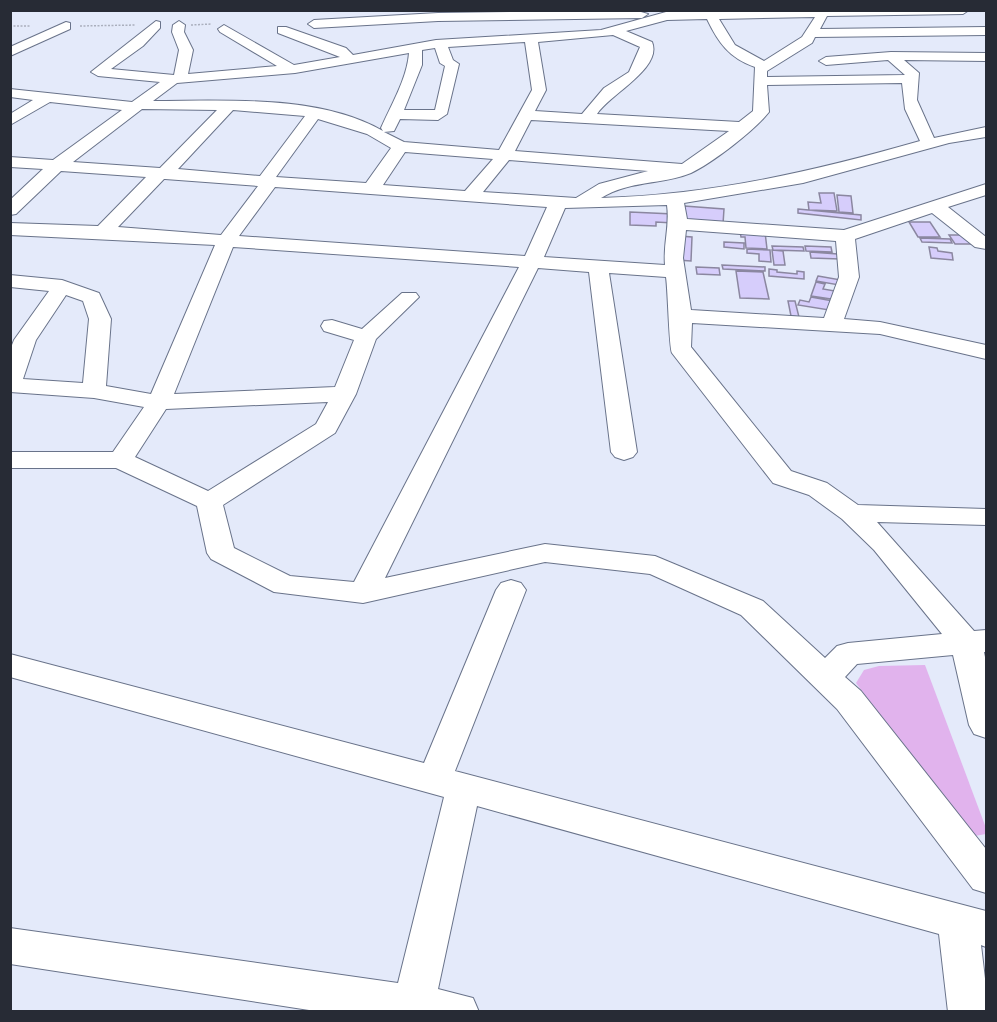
<svg xmlns="http://www.w3.org/2000/svg" width="997" height="1022" viewBox="0 0 997 1022" font-family="Georgia,serif">
	<style>
		.green { fill: #e1b3ed }
		.building { fill: #d6cdfb; stroke: #8b87a0; stroke-width: 1.5 }
		.lines { fill: none; stroke-linecap: round; stroke-linejoin: round }
		.minor-casing { stroke: #69738a; stroke-width: 2 }
		.path { stroke: #aaafbd; stroke-width: 1.5; stroke-dasharray: 2 1.5; stroke-linecap: butt }
		.minor { fill: #fff; fill-rule: evenodd }
	</style>
	<rect width="100%" height="100%" fill="#e4eafa"/>
	<!-- green -->
	<path class="green" d="M925,665L986,828V834L969,837L856,683L864,670L879,666Z"/>
	<!-- building -->
	<path class="building" d="M819,193H834L837,211L809,210L808,202L821,203Z
		M837,195L851,196L853,213L839,212Z
		M684,206L724,209L723,224L683,222Z
		M798,209L861,215V220L798,213Z
		M630,212L673,214V223L656,222V226L630,225Z
		M909,222H930L940,237H918Z
		M740,231L765,232L767,249L746,248L745,237H741Z
		M949,235H969L976,244H955Z
		M679,236L692,237L691,261L677,260Z
		M920,238L950,239L952,243L922,242Z
		M724,242L744,243V249L724,247Z
		M772,246L803,247L804,251L773,250Z
		M805,246L831,247L832,252L806,251Z
		M929,247L937,248L938,251L952,253L953,260L931,258Z
		M747,249L770,250L771,262L759,261V254L747,253Z
		M772,250L783,251L785,265H774Z
		M810,252L838,254L840,259L811,258Z
		M722,265L765,267V271L723,269Z
		M696,267L719,268L720,275L697,274Z
		M769,269L777,270V272L797,274V271L804,272V279L769,276Z
		M736,271L763,272L769,299L740,298Z
		M818,276L841,280L839,285L816,281Z
		M816,282L825,284L823,289L835,291L831,299L811,296Z
		M811,297L833,301L829,310L798,305L800,300L809,302Z
		M788,301H795L799,317L791,316Z"/>
	<g class="lines">
		<defs>
			<path id="minor" d="M634,10L648,14L642,18L438,21L314,28L308,24L314,20L438,13Z
				M706,10H969L963,14L827,16L820,29L986,27V35L815,37L812,43L767,71V77L905,75L888,60L826,65L819,61L826,57L891,52L986,53V61L904,60L919,73L917,100L934,138L986,127V137L949,143L803,183L684,203L687,219L844,230L986,184V195L948,207L986,237V249L975,247L932,213L855,239L859,277L844,319L880,322L986,345V359L880,334L692,323L691,347L791,471L827,483L858,505L986,509V525L877,522L974,631L986,630V652H984L986,662V738L974,734L969,725L953,655L857,664L845,677L861,691L986,849V893L973,889L837,709L741,615L650,574L545,562L363,603L274,592L211,559L207,553L197,506L116,468H10V452H113L144,407L94,398L10,392V350L14,340L49,291L10,287V275L62,280L99,293L111,319L106,386L151,394L215,245L10,235V223L98,226L146,177L61,171L16,214L10,215V200L43,169L10,167V157L53,160L122,110L50,102L10,125V114L33,100L10,97V89L132,102L160,82L98,76L91,72L156,21L160,22V28L143,46L111,69L174,75L179,50L172,32L173,25L179,21L185,25L184,32L193,50L188,74L277,66L220,32L218,29L224,25L294,65L340,57L278,33V27H286L346,48L353,55L436,40L601,30L666,12ZM815,17L802,37L764,61L735,45L719,19ZM707,19C718,42 729,58 755,67L753,111L739,122L597,114C610,94 663,68 652,42L626,31L667,20ZM613,35L640,47L629,72L604,88L582,114L535,111L546,90L538,42ZM525,42L532,90L499,150L404,142L384,132L394,131L400,119L438,120L447,114L459,64L453,60L448,47ZM435,48L440,63L445,66L435,110H404L422,65V50ZM409,53C407,79 391,105 381,128L383,131C319,94 225,101 153,101L177,83L295,73ZM902,83L905,109L920,141C815,171 711,195 601,198C630,180 662,185 691,173C712,163 754,131 769,112L767,85ZM142,109L217,110L160,168L73,162ZM233,110L305,116L260,176L178,169ZM318,119L367,134L391,148L366,183L276,177ZM531,120L729,131L682,164L515,151ZM405,152L493,159L465,191L383,185ZM509,160L648,171L599,184L576,198L483,192ZM164,179H165L258,186L221,235L118,227ZM275,187L547,207L525,256L239,236ZM667,205C670,226 663,244 665,265L544,257L565,208ZM686,230L836,241L839,277L824,318L691,310L683,258ZM233,247L519,267L354,582L290,576L234,548L223,505L335,433L356,394L376,339L419,297L416,293H402L362,329L332,320L324,321L321,326L324,331L354,340L335,387L174,394ZM538,268L589,272L611,452L615,457L624,460L633,457L637,452L609,273L666,277C668,290 669,348 672,353L773,483L809,495L842,519L874,550L942,634L848,643L837,646L825,658L763,601L655,556L545,544L385,578ZM66,295L83,301L89,319L83,383L23,379L36,340ZM328,402L316,424L208,491L135,457L166,409Z
				M66,22L70,23V29L10,56V47Z
				M511,580L521,583L526,590L455,771L986,911V947L981,945L986,987V1012H948L939,934L477,806L438,989L473,998L479,1012H322L10,964V928L398,983L444,797L10,677V654L424,763L496,590L501,583Z"/>
		</defs>
		<!-- minor casing -->
		<use href="#minor" class="minor-casing"/>
		<!-- path -->
		<path class="path" d="M191,25L211,24
			M10,26H31
			M80,26L136,25"/>
		<!-- minor -->
		<use href="#minor" class="minor"/>
	</g>
	<!-- border -->
	<rect width="997" height="1022" fill="none" stroke="#272b35" stroke-width="24"/>
</svg>
